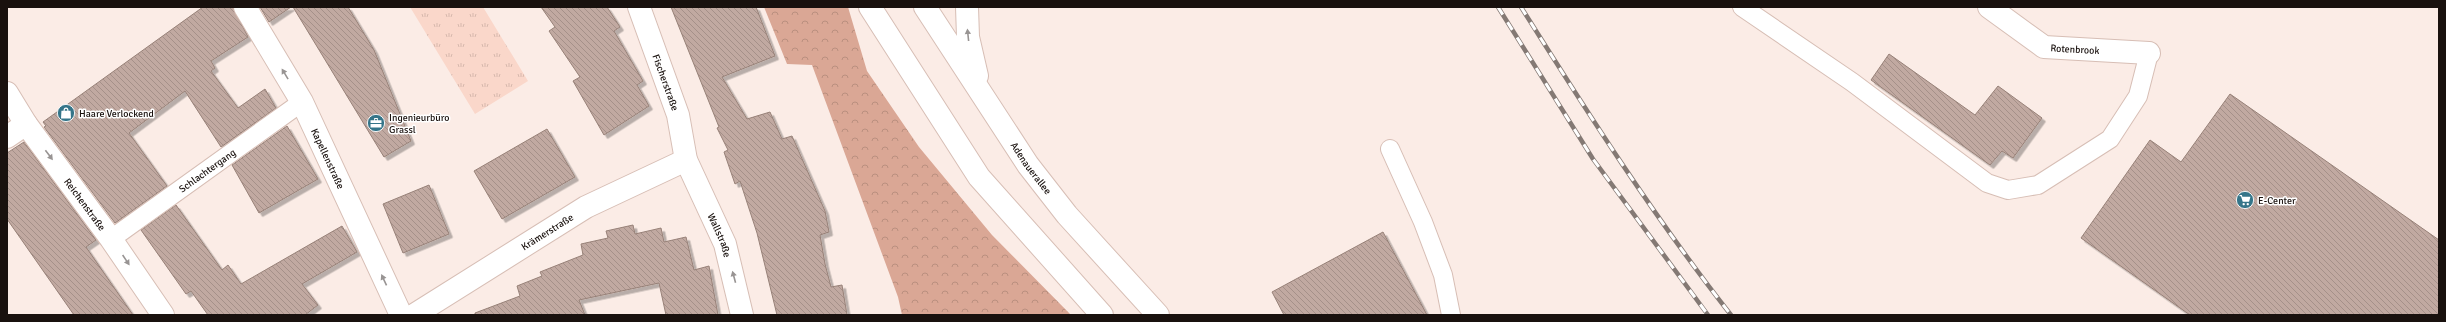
<svg xmlns="http://www.w3.org/2000/svg" width="2446" height="322" viewBox="0 0 2446 322" font-family="Signika,sans-serif">
	<style>
		.grass { fill: url(#grass-tufts) }
		.forest { fill: url(#forest-crowns) }
		.building { fill: url(#building-back-hatch); stroke: #978178; filter: url(#shadow) }
		.lines { fill: none; stroke-linecap: round; stroke-linejoin: round }
		.service-casing { stroke: #d7beb5; stroke-width: 20 }
		.minor-casing { stroke: #d7beb5; stroke-width: 24 }
		.secondary-casing { stroke: #d7beb5; stroke-width: 24 }
		.service { stroke: #fff; stroke-width: 18 }
		.minor { stroke: #fff; stroke-width: 22 }
		.secondary { stroke: #fff; stroke-width: 22 }
		.rail-casing { stroke: #847974; stroke-width: 4.5 }
		.rail { stroke: #fff; stroke-width: 3; stroke-dasharray: 9; stroke-linecap: butt }
		.oneway { fill: #989493 }
		.labels { text-anchor: middle; stroke-width: 3; stroke-linejoin: round; paint-order: stroke }
		.street-label { font-size: 10px; fill: #19110e; stroke: #fff }
		.poi-label { font-size: 10px; fill: #19110e; stroke: #fff; text-anchor: start }
	</style>
	<defs>
		<pattern id="grass-tufts" width="24" height="20" patternUnits="userSpaceOnUse"><rect width="24" height="20" fill="#fad7ca"/><path d="M3 7l-1-3M5 7V3M7 7l1-3M15 17l-1-3M17 17v-4M19 17l1-3" fill="none" stroke="#d6b8ac"/></pattern>
		<pattern id="forest-crowns" width="20" height="18" patternUnits="userSpaceOnUse"><rect width="20" height="18" fill="#daa795"/><path d="M2 6a3 3 0 1 1 6 0M12 15a3 3 0 1 1 6 0" fill="none" stroke="#ba8f7f"/></pattern>
		<pattern id="building-back-hatch" width="6" height="6" patternUnits="userSpaceOnUse"><rect width="6" height="6" fill="#c1a9a1"/><path d="M-1 5l2 2M0 0l6 6M5-1l2 2" fill="none" stroke="#a59089"/></pattern>
		<filter id="shadow"><feDropShadow dx="3.5" dy="3.5" stdDeviation="0" flood-color="#0004"/></filter>
	</defs>
	<rect width="100%" height="100%" fill="#fbece6"/>
	<!-- grass -->
	<path class="grass" d="M410,7H483L528,81L475,114Z"/>
	<!-- forest -->
	<path class="forest" d="M764,7H848L867,71L919,147L992,235L1071,315H902L898,297L812,65L787,64Z"/>
	<!-- building -->
	<path class="building" d="M203,7H233L248,37L211,61L215,68L211,71L238,108L265,89L276,108L221,147L185,91L129,133L167,186L115,223L44,127L46,126L43,122Z
		M260,7H291L269,22Z
		M293,7H348L374,50L411,141L384,157Z
		M541,7H607L620,27L614,31L643,81L637,85L649,106L604,135L573,81L580,77L549,31L555,27Z
		M671,7H756L775,56L722,77L747,119L770,112L782,139L792,136L825,211L829,232L820,235L825,264L831,287L842,285L847,315H777L757,233L740,181L735,184L724,152L728,150L717,128L719,127Z
		M1889,54L1975,115L1998,86L2042,118L2013,158L2002,151L1990,165L1871,80Z
		M2230,94L2439,240V315H2190L2081,238L2150,140L2181,162Z
		M287,126L318,179L259,213L232,165Z
		M547,129L575,177L502,219L474,171Z
		M24,142L96,240L86,247L133,315H74L7,219V153Z
		M429,185L449,234L403,253L383,204Z
		M176,205L222,270L228,265L241,284L342,226L357,252L302,284L318,305L305,315H208L191,291L186,294L141,230Z
		M633,225L635,234L661,228L664,242L686,237L694,270L709,266L718,315H666L659,283L579,300L585,315H475V313L520,296L517,286L542,276L540,272L583,255L581,244L608,238L606,231Z
		M1383,232L1427,315H1284L1272,292Z"/>
	<g class="lines">
		<defs>
			<g id="service">
				<path d="M1742,7L1852,82L1987,183L2008,190L2038,185L2110,139L2138,96L2149,53"/>
				<path d="M1390,149L1423,222L1443,275L1451,315"/>
				<path id="s1" d="M111,239L302,102"/>
			</g>
			<g id="minor">
				<path id="s2" d="M245,7L302,102L401,315"/>
				<path id="s3" d="M639,7L678,115L686,160L725,244L742,315"/>
				<path id="s4" d="M1989,7L2044,47L2149,53"/>
				<path id="s5" d="M7,93L26,124L111,239L163,315"/>
				<path d="M7,137L26,124"/>
				<path id="s6" d="M414,315L586,207L686,160"/>
			</g>
			<g id="secondary">
				<path d="M870,7L979,177L1102,315"/>
				<path id="s7" d="M925,7L1028,165L1067,215L1158,315"/>
				<path d="M967,7L968,37L977,76"/>
			</g>
		</defs>
		<!-- service casing -->
		<use href="#service" class="service-casing"/>
		<!-- minor casing -->
		<use href="#minor" class="minor-casing"/>
		<!-- secondary casing -->
		<use href="#secondary" class="secondary-casing"/>
		<!-- service -->
		<use href="#service" class="service"/>
		<!-- minor -->
		<use href="#minor" class="minor"/>
		<!-- secondary -->
		<use href="#secondary" class="secondary"/>
		<defs>
			<path id="rail" d="M1498,7L1593,159L1708,315
				M1521,7C1587,112 1654,217 1731,315"/>
		</defs>
		<!-- rail casing -->
		<use href="#rail" class="rail-casing"/>
		<!-- rail -->
		<use href="#rail" class="rail"/>
	</g>
	<!-- one-way arrows -->
	<defs><path id="oneway-solid" d="M-6-.8H1V-3.2L6.5 0L1 3.2V.8H-6Z"/></defs>
	<g class="oneway">
		<use href="#oneway-solid" transform="translate(968 35) rotate(-96)"/>
		<use href="#oneway-solid" transform="translate(285 74) rotate(-121)"/>
		<use href="#oneway-solid" transform="translate(49 155) rotate(53)"/>
		<use href="#oneway-solid" transform="translate(126 260) rotate(56)"/>
		<use href="#oneway-solid" transform="translate(734 277) rotate(-105)"/>
		<use href="#oneway-solid" transform="translate(384 280) rotate(-115)"/>
	</g>
	<!-- icons -->
	<defs>
		<symbol id="shop-disc" viewBox="-11 -11 22 22"><circle r="9.5" fill="#357589" stroke="#fff"/><path d="M-5-2.5h2.3a2.7 3.5 0 0 1 5.4 0H5L5.5 6h-11ZM-1.5-2.5h3a1.5 2.3 0 0 0-3 0Z" fill="#fff"/></symbol>
		<symbol id="office-disc" viewBox="-11 -11 22 22"><circle r="9.5" fill="#357589" stroke="#fff"/><path d="M-6-3h4V-5.5h4V-3h4V5H-6ZM-1-4.5V-3h2v-1.5ZM-6 0V1H6V0Z" fill="#fff"/></symbol>
		<symbol id="supermarket-disc" viewBox="-11 -11 22 22"><circle r="9.5" fill="#357589" stroke="#fff"/><path d="M-6-5.5h2.5l.6 2H6L4.5 2H-2.5L-4.4-4H-6ZM-1.5 3.2a1.3 1.3 0 1 0 .1 0ZM3 3.2a1.3 1.3 0 1 0 .1 0Z" fill="#fff"/></symbol>
	</defs>
	<g fill-rule="evenodd">
		<use href="#shop-disc" x="56" y="103" width="20" height="20"/>
		<use href="#office-disc" x="366" y="113" width="20" height="20"/>
		<use href="#supermarket-disc" x="2235" y="190" width="20" height="20"/>
	</g>
	<g class="labels">
		<!-- street labels -->
		<g class="street-label">
			<text dy="4" stroke="none"><textPath href="#s4" startOffset="99">Rotenbrook</textPath></text>
			<text dy="4" stroke="none"><textPath href="#s3" startOffset="80">Fischerstraße</textPath></text>
			<text dy="4" stroke="none"><textPath href="#s2" startOffset="173">Kapellenstraße</textPath></text>
			<text dy="4" stroke="none"><textPath href="#s7" startOffset="193">Adenauerallee</textPath></text>
			<text dy="4" stroke="none"><textPath href="#s1" startOffset="118">Schlachtergang</textPath></text>
			<text dy="4" stroke="none"><textPath href="#s5" startOffset="136">Reichenstraße</textPath></text>
			<text dy="4" stroke="none"><textPath href="#s6" startOffset="157">Krämerstraße</textPath></text>
			<text dy="4" stroke="none"><textPath href="#s3" startOffset="243">Wallstraße</textPath></text>
		</g>
		<!-- poi labels -->
		<g class="poi-label">
			<text x="79" y="117">Haare Verlockend</text>
			<text x="389" y="121">Ingenieurbüro<tspan x="389" dy="12">Grassl</tspan></text>
			<text x="2258" y="204">E-Center</text>
		</g>
	</g>
	<!-- border -->
	<rect width="2446" height="322" fill="none" stroke="#19110e" stroke-width="16"/>
</svg>
